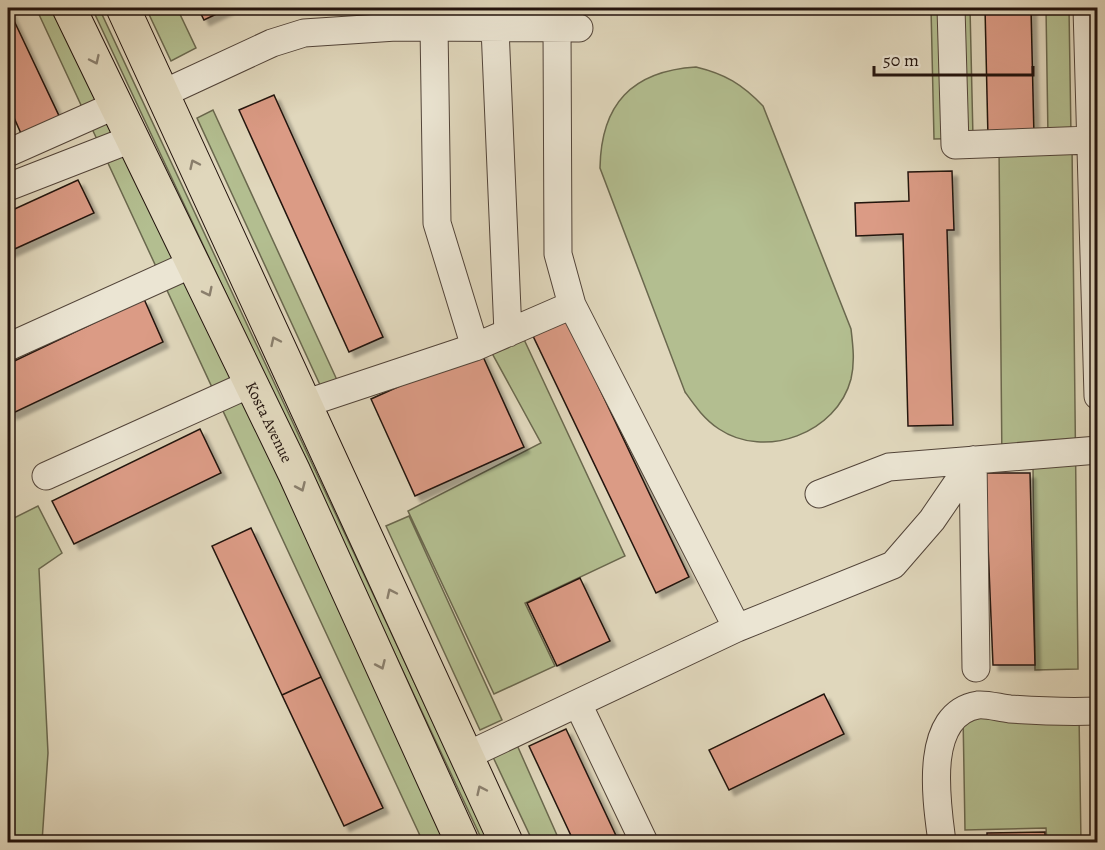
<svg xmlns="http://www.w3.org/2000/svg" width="1105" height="850" viewBox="0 0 1105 850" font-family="Alegreya,serif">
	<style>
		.green { fill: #b3be90; stroke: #6a684e; stroke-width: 1.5 }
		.building { fill: #db9b85; stroke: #22130d; stroke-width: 1.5; filter: url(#shadow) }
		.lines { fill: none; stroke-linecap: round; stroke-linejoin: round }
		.minor-casing { stroke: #524439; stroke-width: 29 }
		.major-casing { stroke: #22130d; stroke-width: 35 }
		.minor { stroke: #ebe5d3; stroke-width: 27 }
		.major { stroke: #e0d7bc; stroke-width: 33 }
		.oneway { stroke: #8a7f6d }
		.labels { text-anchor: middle; stroke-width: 4.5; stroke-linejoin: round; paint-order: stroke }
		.street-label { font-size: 16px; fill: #22130d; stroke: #ebe5d3 }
	</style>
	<defs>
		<filter id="shadow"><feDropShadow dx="5.5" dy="5.5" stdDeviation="1.5" flood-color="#0004"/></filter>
	</defs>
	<rect width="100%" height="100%" fill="#e0d7bc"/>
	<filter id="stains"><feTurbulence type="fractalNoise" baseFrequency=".00333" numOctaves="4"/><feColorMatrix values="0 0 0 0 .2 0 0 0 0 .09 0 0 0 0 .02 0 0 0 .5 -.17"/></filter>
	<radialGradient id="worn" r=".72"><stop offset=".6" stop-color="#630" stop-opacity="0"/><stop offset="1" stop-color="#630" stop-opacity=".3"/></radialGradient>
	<!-- green -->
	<path class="green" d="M36,8H68L457,842H423Z
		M92,8H99L489,842H483Z
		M146,8H177L196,48L171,61Z
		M931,8H970L973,138L934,139Z
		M1046,8H1069L1071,136L1048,137Z
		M696,67C725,74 742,84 763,106L851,329C853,346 855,362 851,379C837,433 765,460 719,429C704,419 695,406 685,392L600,168C601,104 632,71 696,67Z
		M213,110L337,380L321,387L197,118Z
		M1072,145L1078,669L1035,670L1033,466H1002L999,146Z
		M514,318L625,556L525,603L555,666L494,694L408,511L541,443L481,333Z
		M38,506L62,553L39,569L48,753L42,842H8V521Z
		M409,516L502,720L480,730L386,526Z
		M963,714H1079L1081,842H1047L1046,828L965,830Z
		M517,745L560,842H533L493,757Z"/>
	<!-- building -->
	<path class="building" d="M8,8L61,120L23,138L8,104Z
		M198,8H229L204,20Z
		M985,8H1031L1034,137L988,138Z
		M274,95L383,337L349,352L239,110Z
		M952,171L954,230H947L953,425L908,426L903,234L856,236L855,203L909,201L908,172Z
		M78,180L94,213L8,252V212Z
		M144,299L163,342L11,414L8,406V364Z
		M567,320L689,577L656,593L533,336Z
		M480,350L524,447L415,496L371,399Z
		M200,429L221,473L74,544L52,501Z
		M985,473H1030L1035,665H993Z
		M251,528L321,677L282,695L212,546Z
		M580,578L610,641L557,666L527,603Z
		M321,677L383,808L344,826L282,695Z
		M824,694L844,734L729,790L709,750Z
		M566,729L619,842H574L529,746Z
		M1045,832V842H987V833Z"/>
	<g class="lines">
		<defs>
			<path id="minor" d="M951,8L955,145L1090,140
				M1087,8L1098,396
				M434,27L437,223L475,347
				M495,28L508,333
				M162,94L272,43L304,33L396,27L579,28
				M8,153L116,105
				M8,187L134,138
				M8,347L194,263
				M304,404L475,347L572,305
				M973,460L976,668
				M46,476L252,383
				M819,494L889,467L1098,450
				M737,628L893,565L932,520L973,460
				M578,704L644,842
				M466,756L737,628L572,305L558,254L557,28
				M942,842C937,804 922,714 978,705C987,704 1000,708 1010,709C1039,711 1068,712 1098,711"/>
			<g id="major">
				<path id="s1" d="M69,8L294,472L462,842"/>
				<path d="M123,8L506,842"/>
			</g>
		</defs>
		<!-- minor casing -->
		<use href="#minor" class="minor-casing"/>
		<!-- major casing -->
		<use href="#major" class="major-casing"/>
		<!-- minor -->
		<use href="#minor" class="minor"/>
		<!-- major -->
		<use href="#major" class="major"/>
	</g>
	<!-- one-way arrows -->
	<defs><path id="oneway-chevron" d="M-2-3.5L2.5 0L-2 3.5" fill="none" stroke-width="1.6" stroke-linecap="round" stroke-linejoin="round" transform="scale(1.5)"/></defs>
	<g class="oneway">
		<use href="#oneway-chevron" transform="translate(95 60) rotate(65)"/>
		<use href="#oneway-chevron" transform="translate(194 164) rotate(-115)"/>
		<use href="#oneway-chevron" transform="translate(208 292) rotate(64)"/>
		<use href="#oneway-chevron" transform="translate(275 341) rotate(-115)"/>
		<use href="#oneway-chevron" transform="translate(301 487) rotate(66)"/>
		<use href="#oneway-chevron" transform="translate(391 593) rotate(-115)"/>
		<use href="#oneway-chevron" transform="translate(381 665) rotate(66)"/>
		<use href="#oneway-chevron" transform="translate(481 790) rotate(-115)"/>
	</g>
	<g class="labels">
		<!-- street labels -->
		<g class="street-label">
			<text dy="6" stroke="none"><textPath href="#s1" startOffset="460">Kosta Avenue</textPath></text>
		</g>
	</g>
	<!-- margin -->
	<rect width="1105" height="850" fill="none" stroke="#e0d7bc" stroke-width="30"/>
	<rect x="9" y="9" width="1087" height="832" fill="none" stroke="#22130d" stroke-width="3"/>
	<rect x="15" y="15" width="1075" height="820" fill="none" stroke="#22130d" stroke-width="1.5"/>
	<!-- scale -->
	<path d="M874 66v9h159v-9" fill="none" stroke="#22130d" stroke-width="3"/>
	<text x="883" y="66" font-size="18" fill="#22130d" stroke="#ebe5d3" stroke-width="4.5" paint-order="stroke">50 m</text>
	<rect width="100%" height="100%" filter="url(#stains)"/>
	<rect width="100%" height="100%" fill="url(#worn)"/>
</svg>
